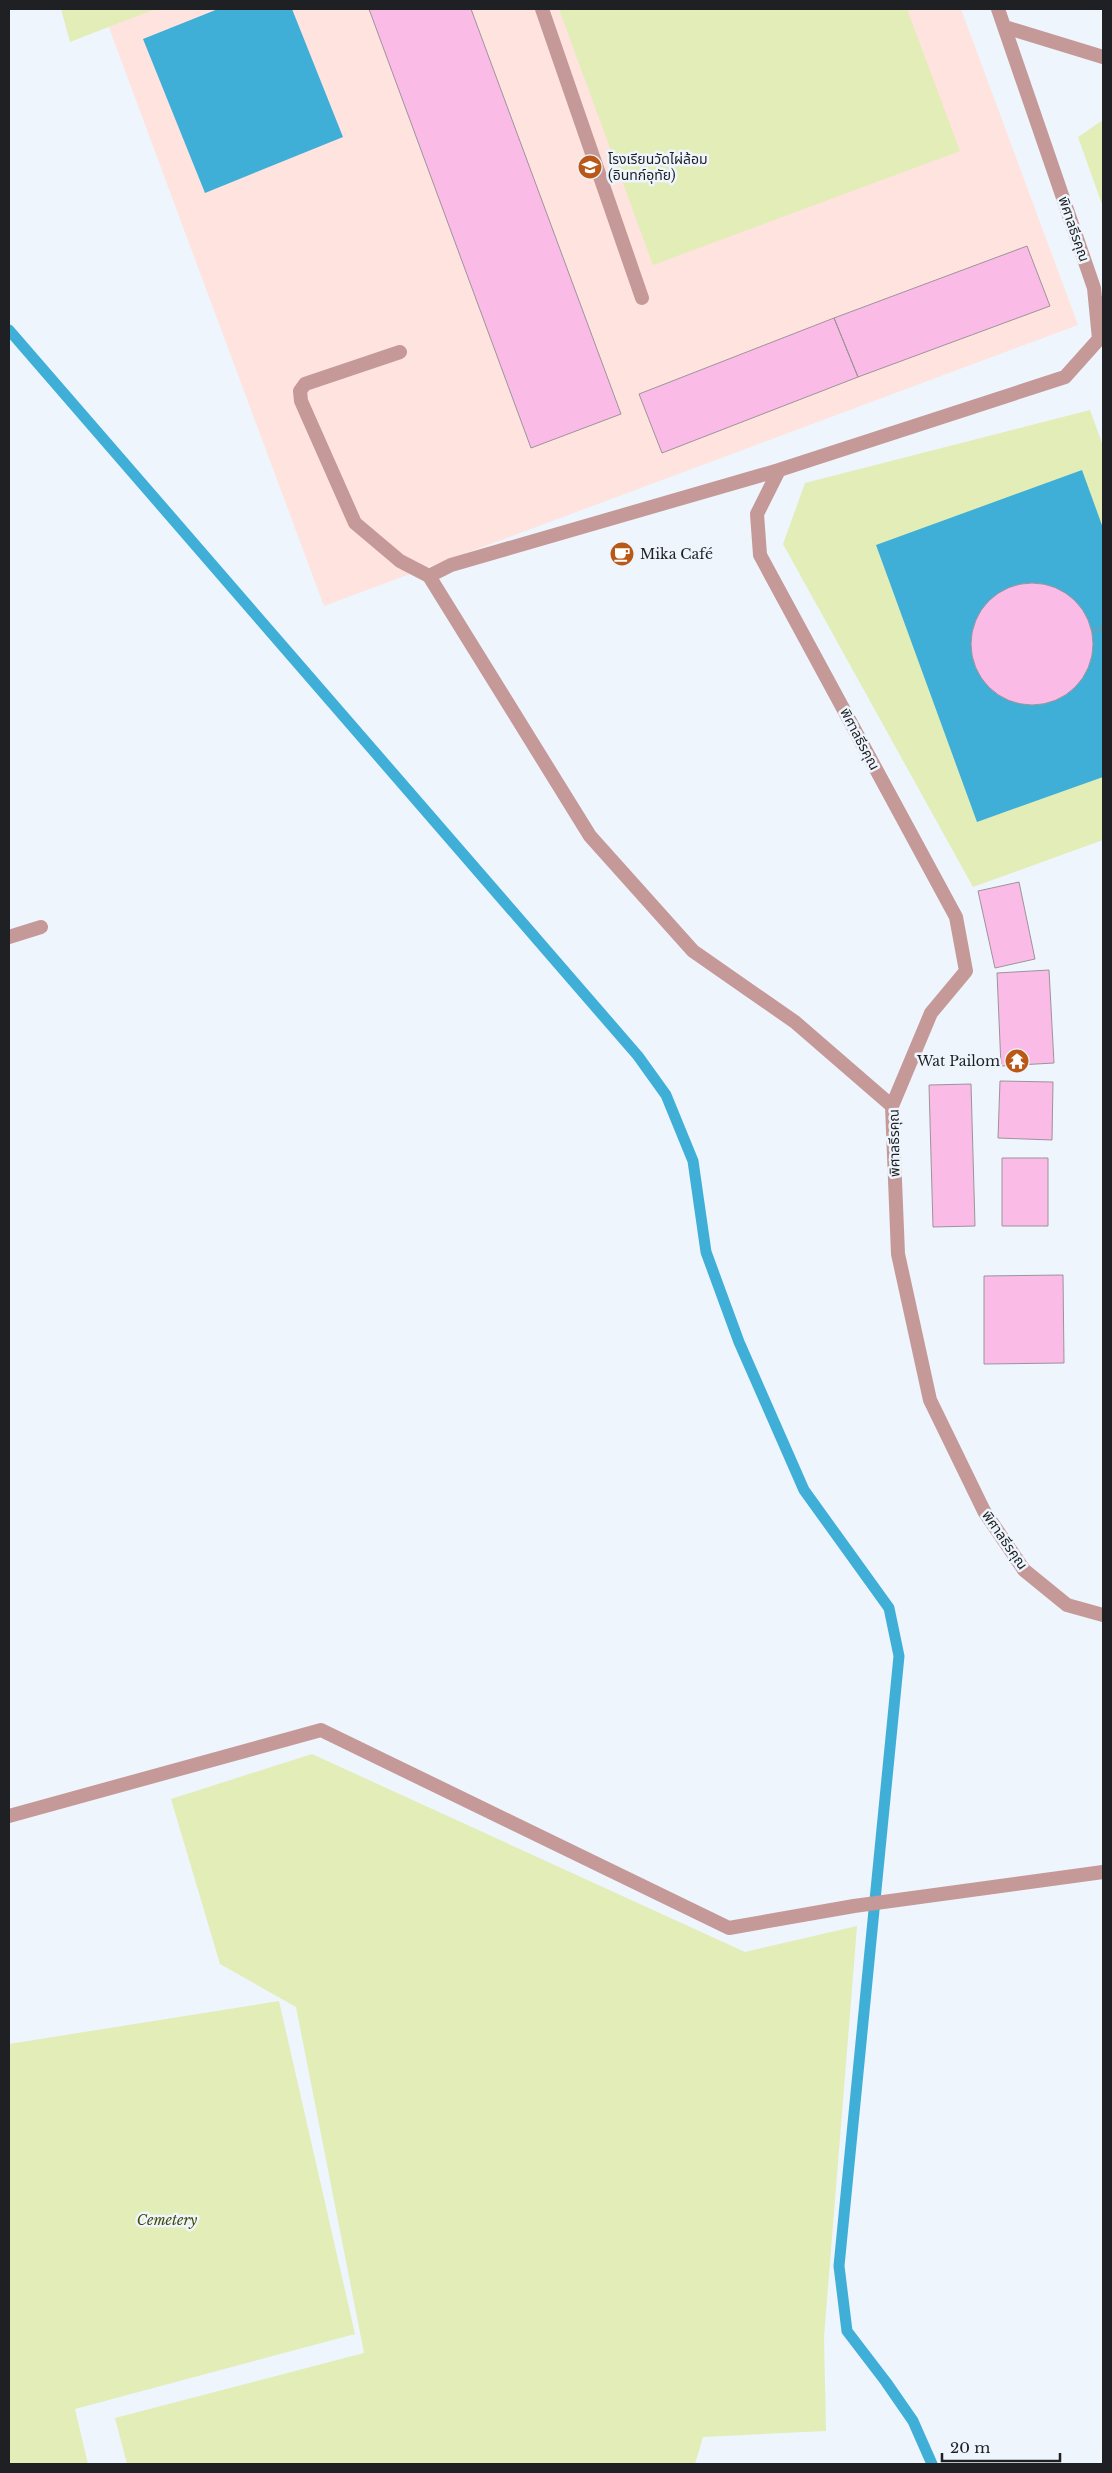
<svg xmlns="http://www.w3.org/2000/svg" width="1112" height="2473" viewBox="0 0 1112 2473" font-family="'Libre Baskerville','Noto Sans Thai',serif">
	<style>
		.education { fill: #fee3de }
		.green { fill: #e2edb8 }
		.water { fill: #3fafd8 }
		.lines { fill: none; stroke-linecap: round; stroke-linejoin: round }
		.stream { stroke: #3fafd8; stroke-width: 11 }
		.building { fill: #fabbe7; stroke: #9c949a }
		.path { stroke: #8e9298; stroke-width: 3; stroke-dasharray: 2.5 4; stroke-linecap: butt }
		.service { stroke: #c49998; stroke-width: 14 }
		.minor { stroke: #c49998; stroke-width: 14 }
		.labels { text-anchor: middle; stroke-width: 5; stroke-linejoin: round; paint-order: stroke }
		.poi-label { font-size: 14px; fill: #1e2023; stroke: #eef5fc; text-anchor: start }
		.street-label { font-size: 14px; fill: #1e2023; stroke: #eef5fc }
		.park-label { font-size: 14px; font-style: italic; fill: #414904; stroke: #eef5fc }
	</style>
	<rect width="100%" height="100%" fill="#eef5fc"/>
	<!-- education -->
	<path class="education" d="M102,9H961L1078,325L324,606Z"/>
	<!-- green -->
	<path class="green" d="M61,9H155L70,42Z
		M559,9H907L960,151L653,265Z
		M1103,120V207L1078,137Z
		M1090,410L1103,446V840L973,887L783,544L805,483Z
		M312,1754L745,1952L857,1926L824,2337L826,2431L703,2437L695,2464H127L115,2418L364,2353L296,2007L220,1964L171,1799Z
		M279,2001L355,2334L75,2409L88,2464H9V2044Z"/>
	<!-- water -->
	<path class="water" d="M218,9H292L343,137L205,193L143,39Z
		M1082,470L1103,528V777L977,822L876,545Z"/>
	<g class="lines">
		<!-- stream -->
		<path class="stream" d="M9,330L638,1056L666,1095L693,1161L706,1252L739,1342L804,1490L889,1608L899,1656L839,2266L847,2331L886,2382L913,2421L932,2464"/>
	</g>
	<!-- building -->
	<path class="building" d="M369,9H471L621,414L531,448Z
		M1027,246L1050,306L858,377L834,318Z
		M834,318L858,377L662,453L639,394Z
		M971 644a61 61 0 1 1 122 0a61 61 0 1 1-122 0Z
		M1019,882L1035,959L995,968L978,891Z
		M1049,970L1054,1063L1001,1066L997,973Z
		M1000,1081L1053,1082L1052,1140L998,1138Z
		M971,1084L975,1226L933,1227L929,1085Z
		M1002,1158H1048V1226H1002Z
		M1063,1275L1064,1363L984,1364V1276Z"/>
	<g class="lines">
		<!-- path -->
		<path class="path" d="M1093,631L1103,627"/>
		<!-- service -->
		<path class="service" d="M542,9L642,298"/>
		<!-- minor -->
		<path class="minor" d="M998,9L1094,288L1099,339L1065,377L779,470L757,514L760,555L956,917L966,971L931,1013L892,1106L898,1254L930,1400L984,1511L1024,1570L1067,1605L1103,1615
			M1005,27L1103,57
			M400,352L305,384L300,391L301,401L355,523L400,561L429,576
			M779,470L451,565L429,576L590,836L693,951L795,1022L892,1106
			M9,937L41,927
			M9,1816L321,1730L729,1928L854,1906L1103,1872"/>
	</g>
	<!-- icons -->
	<defs>
		<symbol id="school-disc" viewBox="-11 -11 22 22"><circle r="9.5" fill="#b95817" stroke="#eef5fc"/><path d="M0-5L7-2L0 1L-7-2ZM-4 1L0 2.5L4 1V4Q0 6-4 4Z" fill="#fff"/></symbol>
		<symbol id="cafe-disc" viewBox="-11 -11 22 22"><circle r="9.5" fill="#b95817" stroke="#eef5fc"/><path d="M-5.5-4.5H6V0H3Q3 3.5 0 3.5H-2.5Q-5.5 3.5-5.5 0ZM3-3.2v2h1.7v-2ZM-6 4.5H4V6H-6Z" fill="#fff"/></symbol>
		<symbol id="temple-disc" viewBox="-11 -11 22 22"><circle r="9.5" fill="#b95817" stroke="#eef5fc"/><path d="M0-6L5-2H3V0L6.5 2.5H4V6H1.5V3h-3V6H-4V2.5H-6.5L-3 0V-2H-5Z" fill="#fff"/></symbol>
	</defs>
	<g fill-rule="evenodd">
		<use href="#school-disc" x="576" y="153" width="28" height="28"/>
		<use href="#cafe-disc" x="608" y="540" width="28" height="28"/>
		<use href="#temple-disc" x="1003" y="1047" width="28" height="28"/>
	</g>
	<g class="labels">
		<!-- poi labels -->
		<g class="poi-label">
			<text x="608" y="164">โรงเรียนวัดไผ่ล้อม<tspan x="608" dy="16">(อินทก์อุทัย)</tspan></text>
			<text x="640" y="559">Mika Café</text>
			<text x="1000" y="1066" text-anchor="end">Wat Pailom</text>
		</g>
		<!-- street labels -->
		<g class="street-label">
			<text transform="translate(1074 229) rotate(71)" y="5">พิศาลธีรคุณ</text>
			<text transform="translate(860 739) rotate(62)" y="5">พิศาลธีรคุณ</text>
			<text transform="translate(894 1143) rotate(-91)" y="5">พิศาลธีรคุณ</text>
			<text transform="translate(1005 1540) rotate(55)" y="5">พิศาลธีรคุณ</text>
		</g>
		<!-- park labels -->
		<g class="park-label">
			<text x="167" y="2225">Cemetery</text>
		</g>
	</g>
	<!-- border -->
	<rect width="1112" height="2473" fill="none" stroke="#1e2023" stroke-width="20"/>
	<!-- scale -->
	<path d="M942 2453v8h118v-8" fill="none" stroke="#1e2023" stroke-width="2.5"/>
	<text x="950" y="2453" font-size="15" fill="#1e2023" stroke="#eef5fc" stroke-width="4" paint-order="stroke">20 m</text>
</svg>
